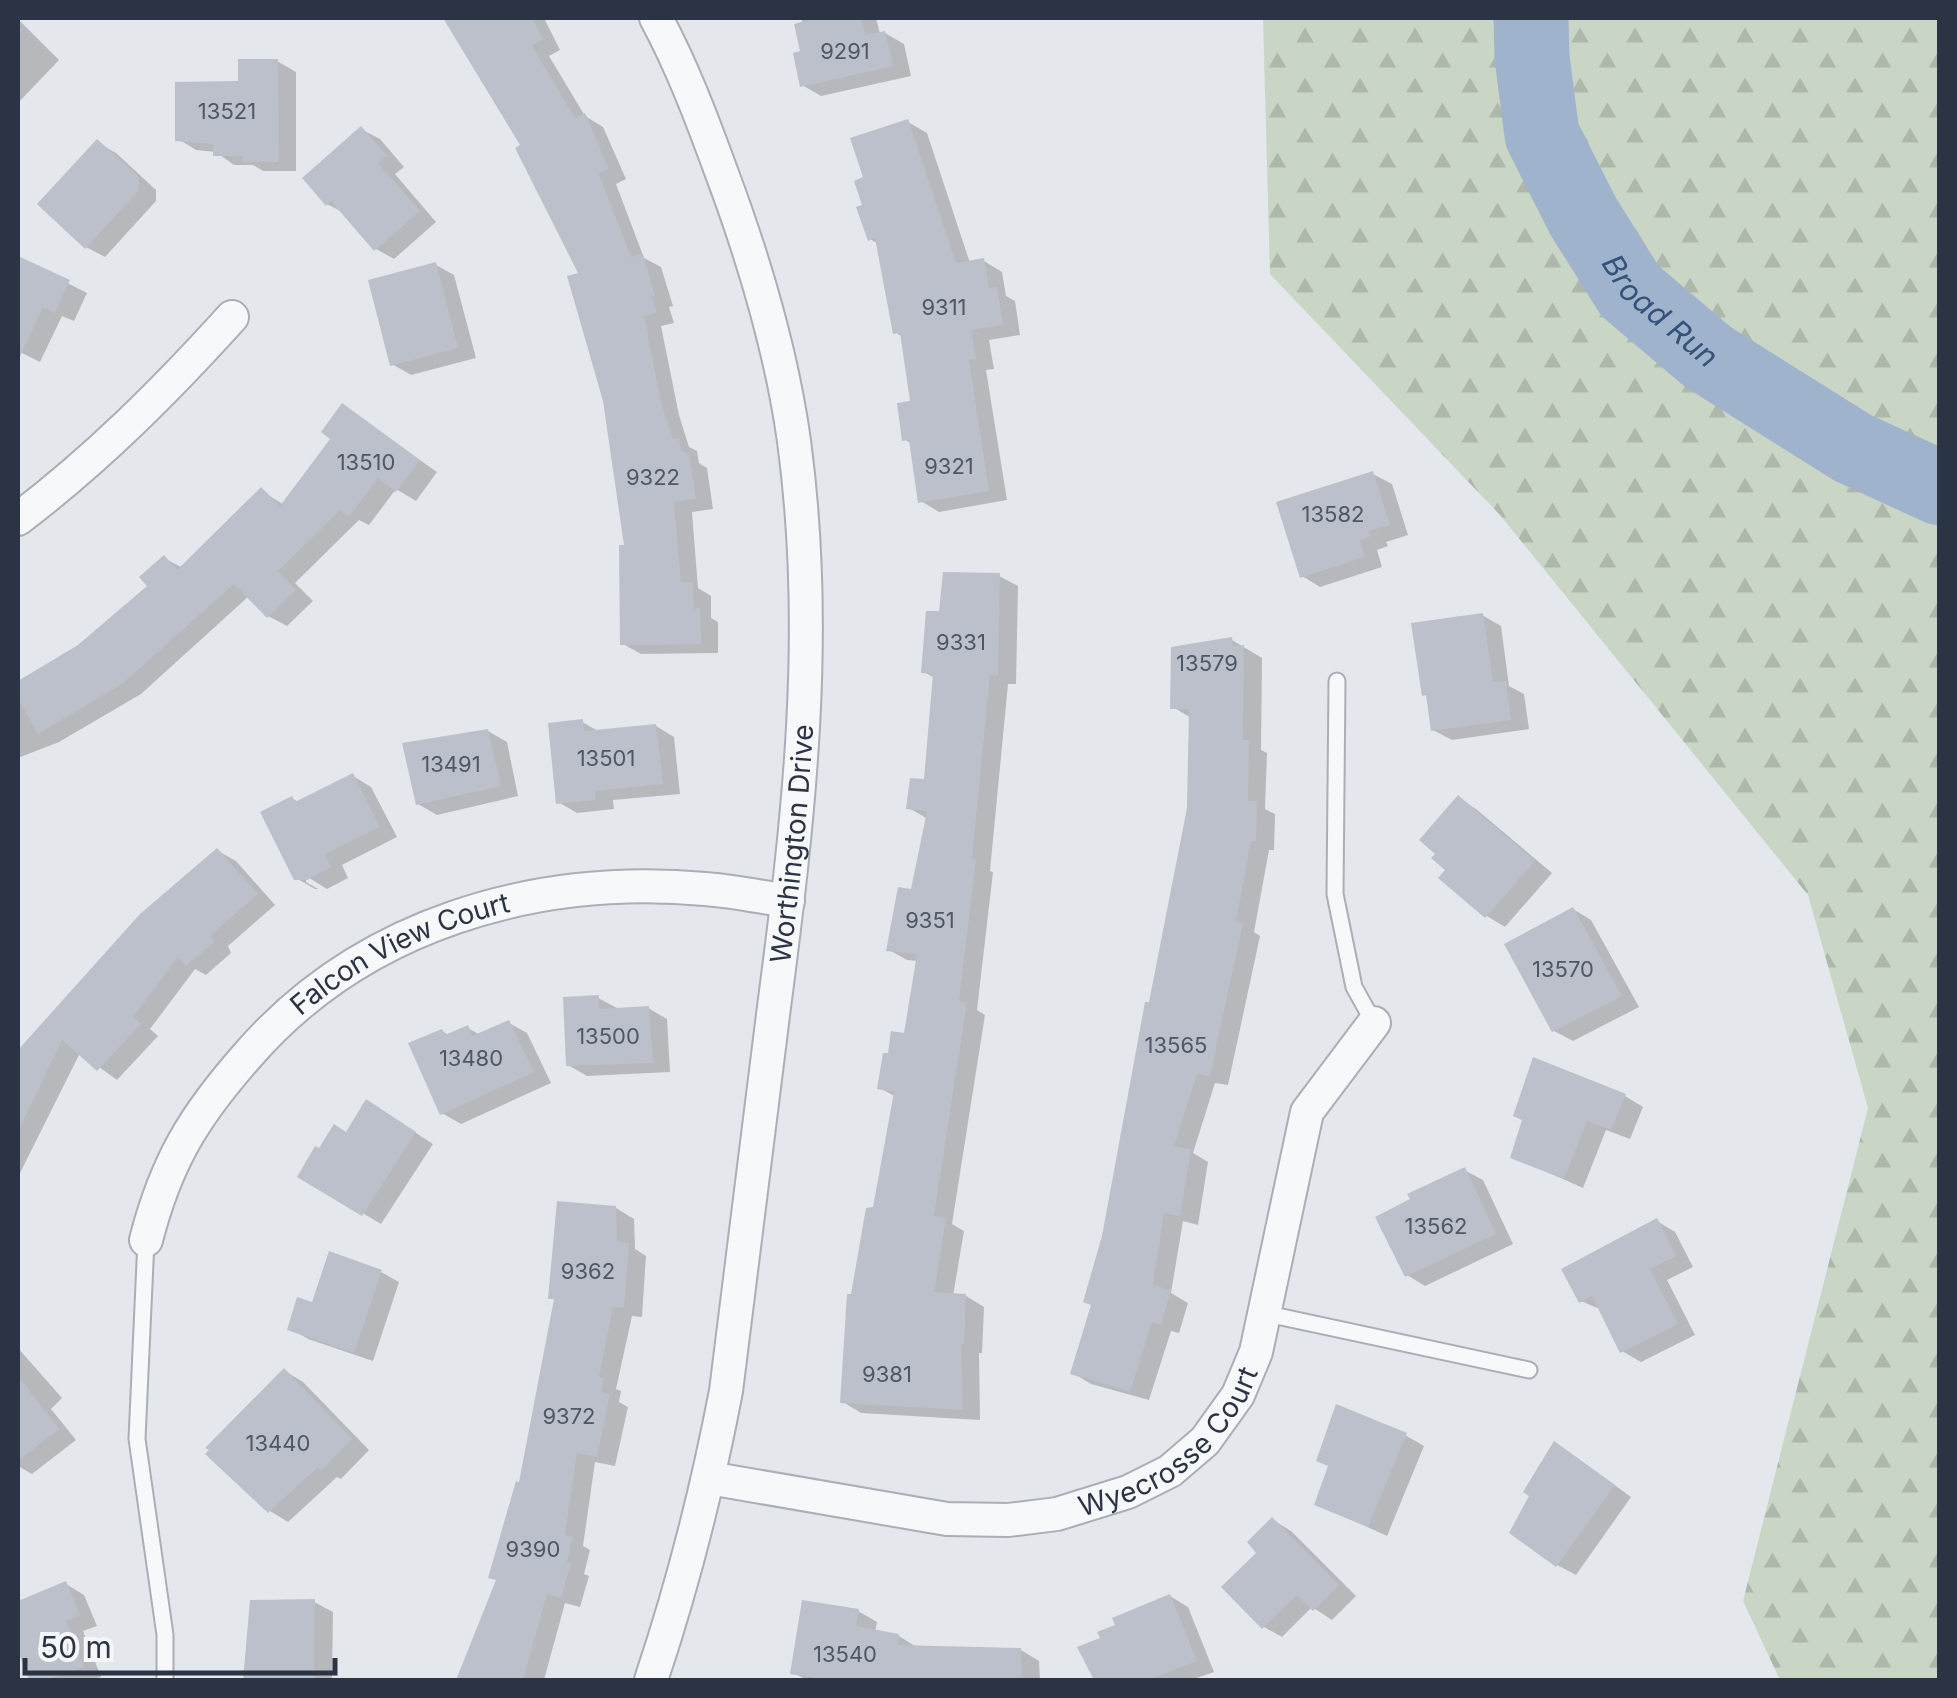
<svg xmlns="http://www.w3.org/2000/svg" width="1957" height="1698" viewBox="0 0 1957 1698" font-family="Inter,sans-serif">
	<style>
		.forest { fill: url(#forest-firs) }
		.shadow { fill: #0003 }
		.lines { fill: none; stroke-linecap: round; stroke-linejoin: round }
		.river { stroke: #9fb4cc; stroke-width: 75 }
		.building { fill: #bbc0ca }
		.lane-casing { stroke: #a9aeb7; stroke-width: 19 }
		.street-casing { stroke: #a9aeb7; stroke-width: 36 }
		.lane { stroke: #f7f8fa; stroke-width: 15 }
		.street { stroke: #f7f8fa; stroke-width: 32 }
		.labels { text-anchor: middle; stroke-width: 8; stroke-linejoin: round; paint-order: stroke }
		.number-label { font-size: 22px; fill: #4f5766 }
		.street-label { font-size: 28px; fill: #2b3445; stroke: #f4f6f9 }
		.water-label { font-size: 30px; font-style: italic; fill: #34527a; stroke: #f4f6f9 }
	</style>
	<defs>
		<pattern id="forest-firs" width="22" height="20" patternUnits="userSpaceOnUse" patternTransform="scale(2.5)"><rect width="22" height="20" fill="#c9d6c5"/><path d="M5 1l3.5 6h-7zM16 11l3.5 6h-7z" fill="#adb8ab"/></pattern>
	</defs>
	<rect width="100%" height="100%" fill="#e4e7ec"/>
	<!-- forest -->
	<path class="forest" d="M1263,18H1939V1680H1780L1743,1601L1868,1108L1808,895L1500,515L1270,274Z"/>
	<!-- shadow -->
	<path class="shadow" d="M450,18H544L560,50L549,56L585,116L603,127L626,179L616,184L644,258L661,267L673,306L669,307L674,323L661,326L679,415L689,447L697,451L699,463L707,468L713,509L692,512L698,588L711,596V618L718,622V653L641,654L623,644L627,547L606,400L581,274L524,146Z
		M802,18H876L880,34L885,33L904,44L911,76L821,96L802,85Z
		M18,19L59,60L18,103Z
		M277,61L296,72V171H263L253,165H234L216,152L196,150L178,139L241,84Z
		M908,122L927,133L970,263L984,261L1002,272L1006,296L1015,301L1020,335L989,340L994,369L986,370L1007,500L939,512L921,501L912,444L904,439L913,403L903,337L896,333L878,244L870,239L865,207L866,179Z
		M361,129L380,139L404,167L395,174L436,222L394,259L376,249L346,214L327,204Z
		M98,143L116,153L156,190V201L105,257L86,247Z
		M18,258L87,293L74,321L62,316L40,362L18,351Z
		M436,265L454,275L476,358L411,375L392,364Z
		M343,406L437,472L416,501L396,489L369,525L359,520L295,583L313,601L287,626L268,616L249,596L141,694L59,742L18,758V684L79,647L151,586L164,558L183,568L262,491L284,505L334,438Z
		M1373,474L1392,484L1408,535L1386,542L1388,546L1377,550L1382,567L1320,587L1302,576Z
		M999,576L1018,586L1016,684H1008L990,871L993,872L977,1010L985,1015L952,1224L964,1231L953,1296H966L984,1307L982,1353H979L980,1420L861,1413L843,1402L853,1297L875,1210L896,1097L880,1088L890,1056L906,1036L918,961L907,960L889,950L913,892L928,819L909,808L926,782L935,678L924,672L942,613Z
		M1482,615L1501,626L1509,686L1524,694L1529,729L1452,740L1433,730L1429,697L1424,694Z
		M1232,640L1262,658L1261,750L1267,753L1265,809L1275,814L1274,850H1269L1254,932L1260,936L1228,1085L1215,1083L1193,1153L1208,1162L1198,1225L1183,1221L1171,1293L1188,1303L1179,1333L1171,1331L1149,1400L1091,1384L1073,1373L1093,1305L1190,808L1191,718L1173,707Z
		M582,722L600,732L656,726L674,737L680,794L613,800L614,809L577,813L558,802Z
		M488,731L507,742L518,796L437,815L418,804Z
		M353,776L371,787L397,837L342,865L348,878L327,889L306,876V882L318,889H315L296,878L292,798L299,803Z
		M1458,798L1476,809L1552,873L1505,927L1487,916L1441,878L1448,870Z
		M218,851L236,861L275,905L228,946L231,953L206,975L195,969L150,1029L158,1036L117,1080L80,1053L18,1177V1054L142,916Z
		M1573,909L1591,920L1639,1007L1573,1041L1554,1031Z
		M598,998L617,1008H648L667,1019L670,1072L587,1076L568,1065Z
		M509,1023L527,1033L551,1083L461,1124L442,1113V1031L450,1036L468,1028L480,1035Z
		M1625,1096L1643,1107L1630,1139L1606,1130L1583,1188L1513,1157Z
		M385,1113L433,1144L381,1224L300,1176L320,1151Z
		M1464,1170L1483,1180L1513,1244L1425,1286L1407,1275Z
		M616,1208L634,1219L635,1249L646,1256L642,1317L632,1316L616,1389L621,1391L619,1402L628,1407L615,1466L595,1462L583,1546L590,1550L584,1574L589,1576L580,1607L565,1603L544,1680H458L499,1581L521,1485L556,1301L550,1297Z
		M1657,1221L1675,1232L1693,1267L1667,1280L1695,1335L1641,1362L1622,1351L1602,1310L1581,1301Z
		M381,1272L399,1282L373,1361L308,1339L290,1328L313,1305Z
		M18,1348L62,1398L51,1409L76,1440L32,1474L18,1466Z
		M285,1371L303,1382L369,1450L341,1479L337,1477L288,1522L270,1511Z
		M1405,1435L1424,1446L1387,1536L1317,1504L1330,1466Z
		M1573,1455L1631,1497L1576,1575L1557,1565Z
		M1273,1520L1291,1531L1356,1596L1332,1620L1312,1607L1282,1637L1264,1627L1260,1553Z
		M66,1584L84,1595L97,1626L83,1631L101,1677L92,1680H32L18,1645V1604Z
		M1170,1596L1188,1607L1214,1672L1191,1680H1097L1081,1649L1103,1639Z
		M314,1602L333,1612L332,1680H246L252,1603Z
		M858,1611L877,1622L875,1632L899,1636L918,1648L1021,1650L1039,1661L1040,1680H807L792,1672Z"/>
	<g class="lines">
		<!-- river -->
		<path class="river" id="s1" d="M1531,18L1532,57L1542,135L1583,216L1630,291L1708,357L1853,448L1940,488"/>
	</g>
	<!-- building -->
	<path class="building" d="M443,18H532L543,39L532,46L575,118L585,113L609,169L599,174L631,257L643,254L655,296L652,297L657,313L644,316L661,403L673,439L679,438L681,450L689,454L696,499L674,502L681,582H693L694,609L700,608L701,644L620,645L619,545H624L603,401L567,276L578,273L515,148L520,145Z
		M817,18H861L865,35L885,31L893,66L800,87L793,53L800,51L794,24Z
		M238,59H278L279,162H242V156H213V144L175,141V82L238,81Z
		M908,119L956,263L984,258L989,288L997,287L1003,325L971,330L976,359L969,360L989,491L918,503L909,440L902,441L897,403L910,401L900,333L893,334L875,238L868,241L856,207L862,205L854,181L863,177L850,138Z
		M361,126L387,156L378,163L420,211L374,251L331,201L326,206L302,178Z
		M97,139L139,177V190L85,249L37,204Z
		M18,256L70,280L55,313L43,307L18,361Z
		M436,262L458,348L390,366L368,280Z
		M342,403L420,460L396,492L378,478L349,517L340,510L278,571L296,590L267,618L234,584L122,684L38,734L18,699V681L78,645L147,586L139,577L164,555L177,570L261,487L280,506L330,439L321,432Z
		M1373,471L1390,525L1369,531L1371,536L1360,540L1365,557L1300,578L1276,502Z
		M943,572L1000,573L998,675H990L972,859H976L959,1001L967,1002L934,1216L946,1218L934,1292L966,1294L964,1344H961L963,1410L840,1403L847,1294H851L866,1208L873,1207L894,1092L877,1089L883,1053H888L891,1031L904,1033L917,954L886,951L898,887L911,889L927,811L906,809L910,778L924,779L933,674L921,673L926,611H939Z
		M1483,613L1493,682L1506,681L1511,720L1431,731L1426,695L1422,696L1411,623Z
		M1232,637L1233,646L1244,645L1243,740H1249L1248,801H1257L1256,841H1251L1236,922L1243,923L1210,1076L1197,1074L1174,1146L1191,1149L1180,1216L1164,1213L1153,1285L1171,1290L1161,1325L1152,1322L1130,1392L1070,1374L1091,1305L1083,1302L1102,1236L1145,1002H1149L1187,808L1189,709H1170L1171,647Z
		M583,719L584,731L656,724L663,784L595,791L596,800L556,804L548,723Z
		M488,729L501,786L416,805L402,743Z
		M353,773L380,827L325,854L331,867L307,880H294L260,812L292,796L295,802Z
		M1458,795L1535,861L1485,918L1438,878L1445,870L1431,858L1435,854L1419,840Z
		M217,848L258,894L211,935L214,942L186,966L178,957L133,1017L141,1024L97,1071L62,1040L18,1132V1050L140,914Z
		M1573,907L1622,996L1552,1032L1504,944Z
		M599,995V1009L649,1006L653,1063L566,1066L563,997Z
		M509,1020L534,1072L440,1115L408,1043L442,1029L445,1035L468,1025L472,1036Z
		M1533,1057L1626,1094L1611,1130L1587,1121L1564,1179L1510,1158L1522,1120L1513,1116Z
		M366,1099L416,1132L362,1216L297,1177L315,1146L319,1148L334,1124L346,1132Z
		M1465,1167L1496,1234L1405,1277L1375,1217L1410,1199L1407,1194Z
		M557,1201L616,1206L617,1241L629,1243L624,1308L613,1307L599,1377L604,1378L601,1392L610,1394L597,1457L577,1453L565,1535L573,1537L567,1562L571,1563L561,1598L547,1594L523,1680H456L496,1580L488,1578L516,1481L519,1482L554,1299H548Z
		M1657,1218L1676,1256L1650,1269L1678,1324L1620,1353L1592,1296L1579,1303L1561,1269Z
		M329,1251L382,1270L354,1353L287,1330L297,1297L312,1302Z
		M284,1368L352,1439L321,1471L318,1467L268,1513L205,1454L209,1450L205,1448Z
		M18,1376L59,1429L18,1461Z
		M1336,1404L1407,1433L1368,1527L1314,1505L1328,1466L1316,1461Z
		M1554,1441L1615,1485L1556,1567L1509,1533L1529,1496L1523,1492Z
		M1272,1517L1339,1585L1313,1611L1297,1595L1262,1629L1221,1587L1256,1553L1247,1542Z
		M66,1581L80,1615L66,1621L84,1667L47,1680H29L18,1651V1601Z
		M1170,1594L1197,1661L1148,1680H1094L1077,1647L1100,1638L1097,1632L1115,1625L1112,1618Z
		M315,1599L314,1680H243L250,1600Z
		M802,1600L859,1609L856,1626L899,1634L898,1645L1021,1648L1022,1680H828L790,1674Z"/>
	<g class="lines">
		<defs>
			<path id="lane" d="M1337,681L1335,894L1354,987L1374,1023
				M146,1240L137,1439L165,1635V1680
				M1263,1313L1529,1370"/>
			<g id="street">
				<path d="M18,519C97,459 165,391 232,317"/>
				<path id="s2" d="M146,1240C166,1162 194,1116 247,1056C361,924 534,874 705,889C733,891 761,897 788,901"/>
				<path id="s3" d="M709,1478L947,1519L1008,1520L1057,1514L1128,1492L1170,1471L1205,1441L1238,1395L1256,1352L1307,1112L1374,1023"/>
				<path id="s4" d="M651,1680C683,1585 707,1490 726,1391C742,1263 758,1135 774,1007C799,817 820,633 794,441C781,348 754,259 721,171C702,119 682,66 656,18"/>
			</g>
		</defs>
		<!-- lane casing -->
		<use href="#lane" class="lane-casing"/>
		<!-- street casing -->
		<use href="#street" class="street-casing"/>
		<!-- lane -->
		<use href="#lane" class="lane"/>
		<!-- street -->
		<use href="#street" class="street"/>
	</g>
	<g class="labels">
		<!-- number labels -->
		<g class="number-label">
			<text x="845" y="59">9291</text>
			<text x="227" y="119">13521</text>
			<text x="944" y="315">9311</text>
			<text x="366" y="470">13510</text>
			<text x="949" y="474">9321</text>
			<text x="653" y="485">9322</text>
			<text x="1333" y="522">13582</text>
			<text x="961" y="650">9331</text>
			<text x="1207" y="671">13579</text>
			<text x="606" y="766">13501</text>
			<text x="451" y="772">13491</text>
			<text x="930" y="928">9351</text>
			<text x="1563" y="977">13570</text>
			<text x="608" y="1044">13500</text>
			<text x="1176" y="1053">13565</text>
			<text x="471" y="1066">13480</text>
			<text x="1436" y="1234">13562</text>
			<text x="588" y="1279">9362</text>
			<text x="887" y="1382">9381</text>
			<text x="569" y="1424">9372</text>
			<text x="278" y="1451">13440</text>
			<text x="533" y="1557">9390</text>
			<text x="845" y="1662">13540</text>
		</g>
		<!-- street labels -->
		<g class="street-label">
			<text dy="10" stroke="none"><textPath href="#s4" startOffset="850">Worthington Drive</textPath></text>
			<text dy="10" stroke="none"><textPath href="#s2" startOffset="400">Falcon View Court</textPath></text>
			<text dy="10" stroke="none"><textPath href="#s3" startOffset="490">Wyecrosse Court</textPath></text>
		</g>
		<!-- water labels -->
		<g class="water-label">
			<text dy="10" stroke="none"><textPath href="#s1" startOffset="332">Broad Run</textPath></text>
		</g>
	</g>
	<!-- border -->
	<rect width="1957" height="1698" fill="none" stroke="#2b3445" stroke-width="40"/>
	<!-- scale -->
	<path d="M25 1658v15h310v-15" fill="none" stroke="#2b3445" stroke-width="5"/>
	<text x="40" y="1658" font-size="30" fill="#2b3445" stroke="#f4f6f9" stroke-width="8" paint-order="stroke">50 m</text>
</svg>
